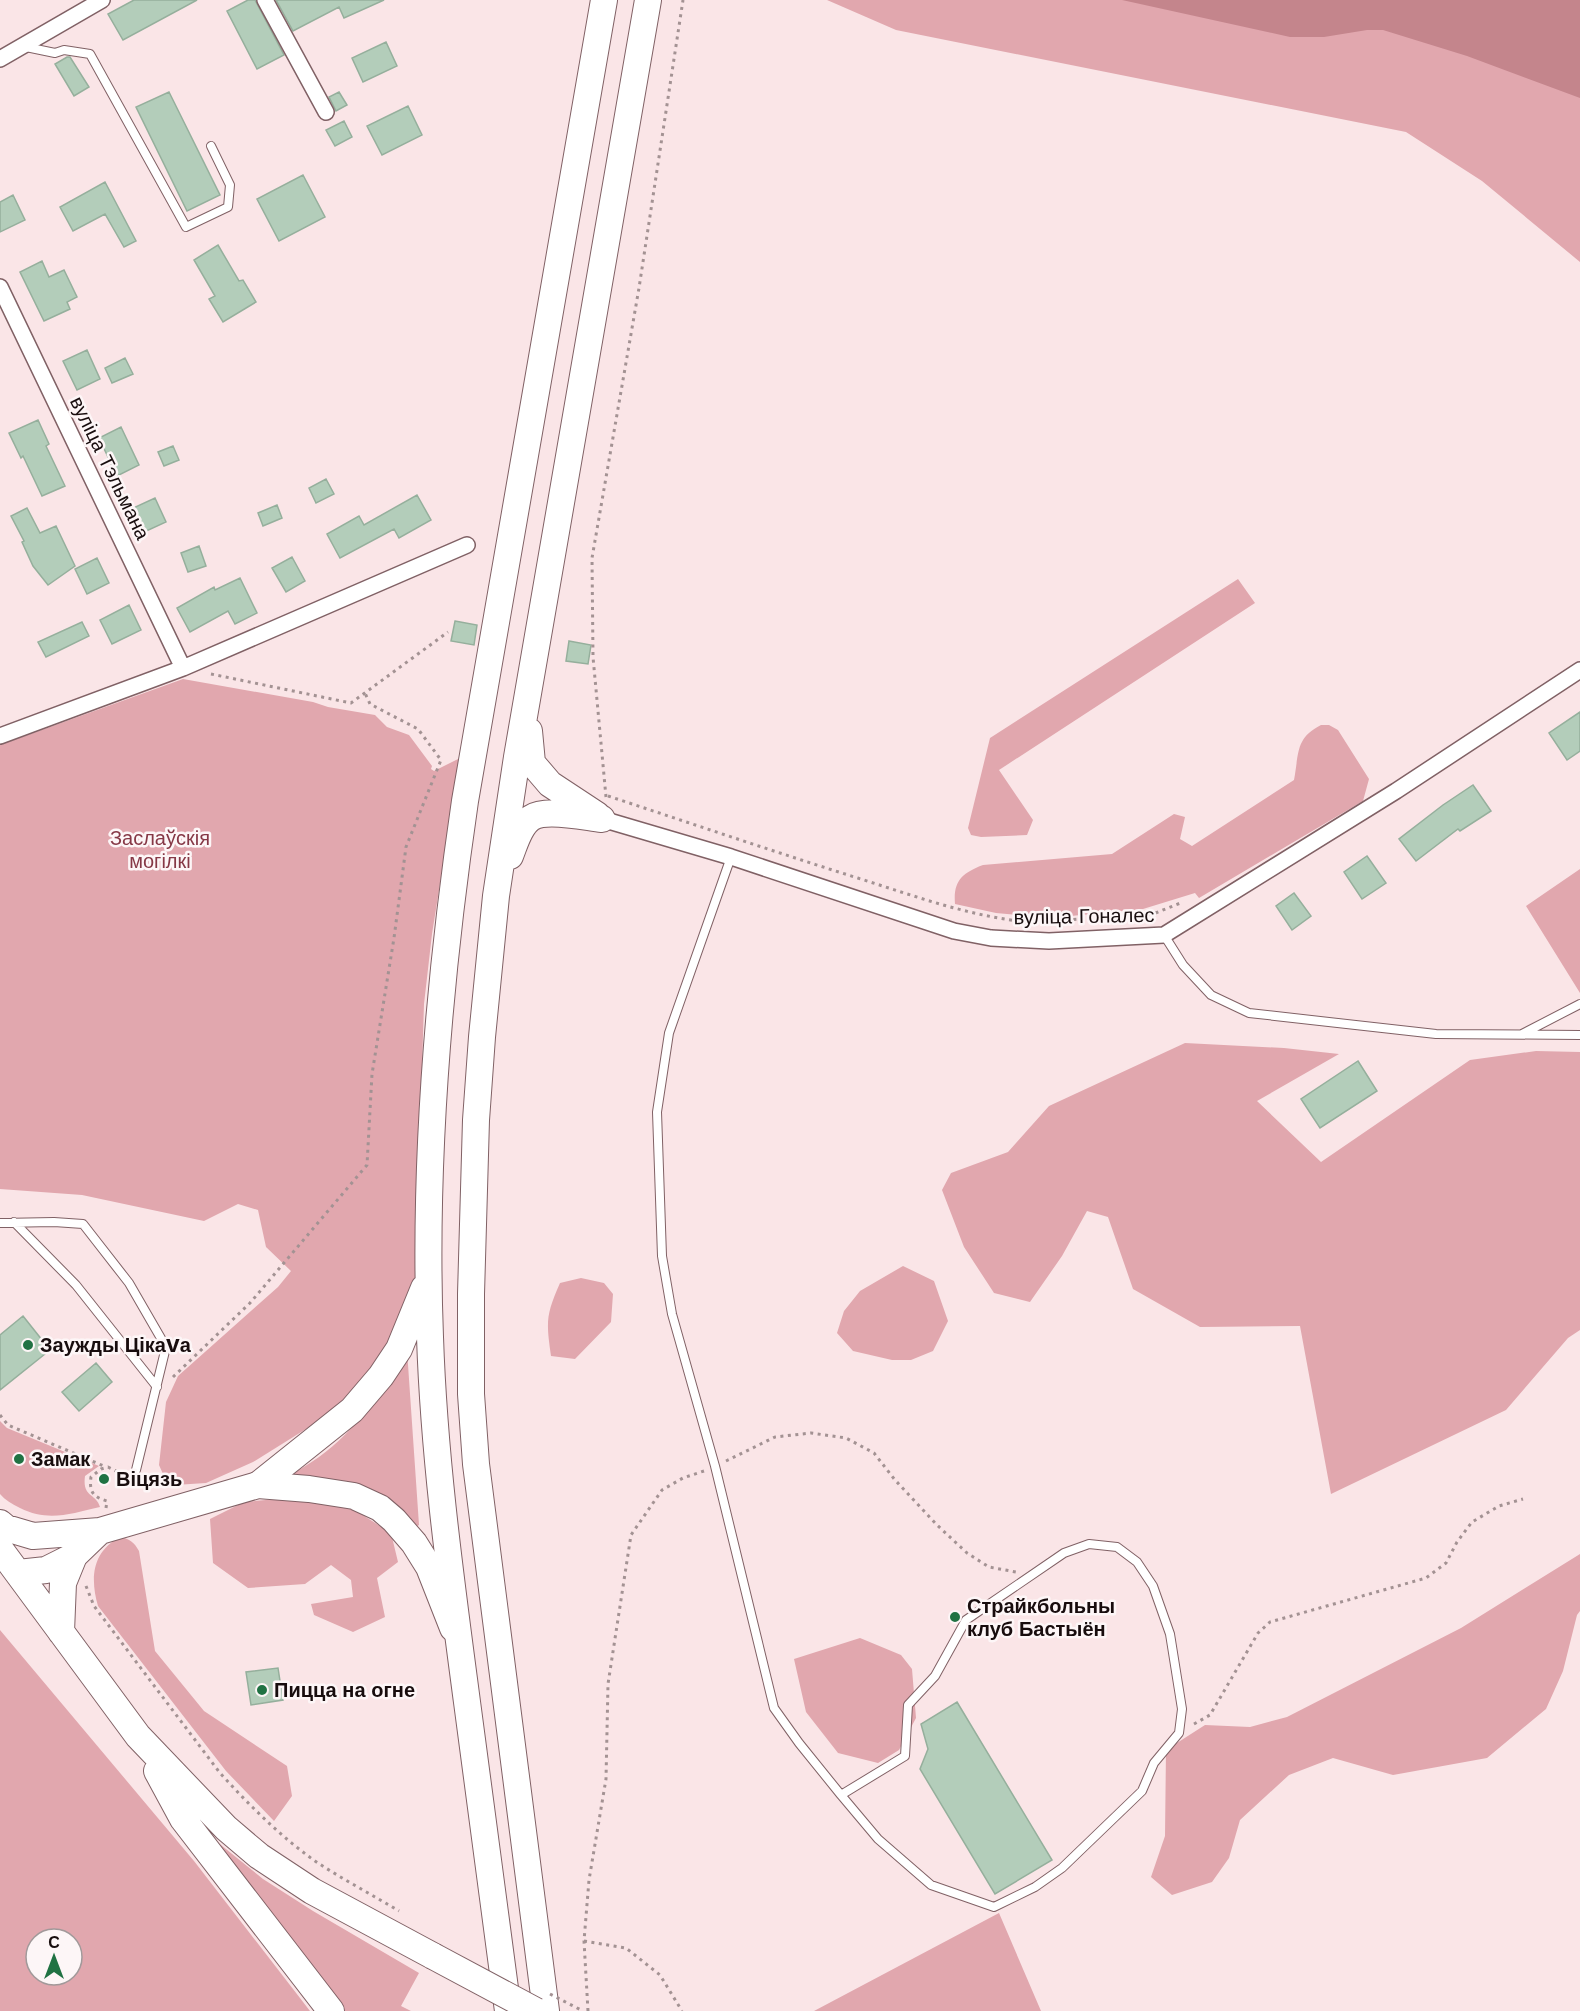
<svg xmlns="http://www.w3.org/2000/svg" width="1580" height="2011" viewBox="0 0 1580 2011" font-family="'Work Sans',sans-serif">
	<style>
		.green { fill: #e1a7ae; fill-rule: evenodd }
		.water { fill: #c4858c }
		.building { fill: #b3cdba; stroke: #95af9c; stroke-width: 1.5 }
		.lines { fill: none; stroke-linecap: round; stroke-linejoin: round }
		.service-casing { stroke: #806165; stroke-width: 10 }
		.minor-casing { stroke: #806165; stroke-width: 18 }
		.primary-casing { stroke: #806165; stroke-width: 28 }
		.trunk-casing { stroke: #806165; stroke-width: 28 }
		.path { stroke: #a39293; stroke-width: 3; stroke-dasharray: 3 4.5; stroke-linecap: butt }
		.service { stroke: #fff; stroke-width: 8 }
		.minor { stroke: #fff; stroke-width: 15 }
		.primary { stroke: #fff; stroke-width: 26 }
		.trunk { stroke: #fff; stroke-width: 26 }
		.primary-bridge-casing { stroke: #806165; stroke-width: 28; stroke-linecap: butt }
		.path-bridge { stroke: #a39293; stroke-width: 3; stroke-dasharray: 3 4.5; stroke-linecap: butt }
		.primary-bridge { stroke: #fff; stroke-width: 26 }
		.poi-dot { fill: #207243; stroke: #fdf6f7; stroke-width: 2 }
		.labels { text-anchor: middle; stroke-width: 5; stroke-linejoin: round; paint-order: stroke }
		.street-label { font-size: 20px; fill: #180d0e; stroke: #fdf6f7 }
		.park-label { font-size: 20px; fill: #863846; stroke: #fdf6f7 }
		.poi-label { font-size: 20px; font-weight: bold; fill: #180d0e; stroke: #fdf6f7; text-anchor: start }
	</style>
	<rect width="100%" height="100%" fill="#fae5e7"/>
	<!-- green -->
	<path class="green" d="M827,0H1580V262L1482,181L1406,132L896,30Z
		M1238,579L1255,603L999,770L1033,820L1027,835L981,837L971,835L968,828L990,738Z
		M183,679L313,702L328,707L375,715L387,727L409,735L432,766L431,769L434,771L460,758L432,934L424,1004L415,1289L408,1316L363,1387L330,1414L253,1462L206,1483L175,1485L163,1474L159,1465L166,1402L178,1376L278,1287L291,1271L266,1247L258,1210L238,1204L204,1221L82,1195L0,1189V745Z
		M1321,725H1329L1338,730L1369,779L1363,801L1199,898L1195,893L1143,909L1050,918L996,913L955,904C953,881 962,873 983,865L1112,854L1174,814L1185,817L1180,839L1192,846L1294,780C1299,754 1295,738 1321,725Z
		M1580,869V993L1526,906Z
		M1185,1043L1284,1048L1339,1054L1257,1101L1321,1162L1470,1060L1536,1051L1580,1052V1330L1568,1338L1506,1410L1331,1494L1300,1326L1200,1327L1133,1289L1108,1217L1087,1211L1062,1256L1030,1302L994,1293L964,1247L942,1190L951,1173L1008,1152L1049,1106Z
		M903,1266L934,1281L948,1321L933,1351L911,1360H892L853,1351L837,1333L844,1311L860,1291Z
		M581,1278L604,1283L613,1294L611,1322L575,1359L551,1356C546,1321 546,1315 560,1283Z
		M407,1350L419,1525L414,1528L283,1479C295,1472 308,1465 319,1457C357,1430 382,1390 407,1350Z
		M0,1421L7,1428L99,1466L85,1476C82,1498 96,1493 100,1507C70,1514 48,1522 20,1508C12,1504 5,1500 0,1494Z
		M289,1498L350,1507L391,1533L398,1562L377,1578L385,1617L353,1632L314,1615L311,1604L353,1597L351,1580L331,1565L305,1584L248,1588L213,1563L210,1519L244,1502Z
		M120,1537C130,1539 134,1542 139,1551L155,1651L204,1711L287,1766L292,1796L274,1821L226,1771L98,1606C90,1578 92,1552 120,1537Z
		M1580,1554V1611L1577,1615L1563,1671L1546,1709L1487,1758L1393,1775L1333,1758L1289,1775L1240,1820L1229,1858L1212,1882L1172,1895L1151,1877L1165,1836L1166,1750L1205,1725L1250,1727L1287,1717L1461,1628Z
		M0,1630L194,1861L310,2011H0ZM36,1939H72V1975H36Z
		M860,1638L901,1655L912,1669L916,1718L899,1750L878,1763L838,1753L806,1712L794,1659Z
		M211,1837L263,1879L313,1911L419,1973L401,2006L411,2011H345Z
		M999,1913L1041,2011H814Z"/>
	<!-- water -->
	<path class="water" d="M1122,0H1580V98L1467,56L1383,30H1367L1324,37H1290Z"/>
	<!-- building -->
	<path class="building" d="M134,0H197L123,40L108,14Z
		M248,0H255L284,55L257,69L227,11Z
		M276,0H384L344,18L339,7L293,31Z
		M386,42L397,66L363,82L352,58Z
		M67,57H70L89,87L74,96L55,64Z
		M169,92L220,195L187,211L136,107Z
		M339,92L347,105L336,111L329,97Z
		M408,106L422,135L382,155L367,126Z
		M344,121L352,137L335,146L326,130Z
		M303,175L325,217L279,241L257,199Z
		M105,182L136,241L124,247L105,214L73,231L60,207Z
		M13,195L25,220L0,232V202Z
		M218,245L239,281L243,280L256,302L223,322L209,299L215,296L194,260Z
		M42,261L49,277L64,270L77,297L67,302L70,309L44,321L20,272Z
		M87,350L100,379L77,390L63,361Z
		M125,358L133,374L112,383L105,368Z
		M38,420L49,444L46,446L65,486L42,496L23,456L21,458L9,433Z
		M121,427L139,465L117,476L99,438Z
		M173,446L179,460L164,466L158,452Z
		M326,479L334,494L316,503L309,488Z
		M417,495L431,520L399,538L394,529L340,558L327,534L359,516L364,525Z
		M155,498L166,522L142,533L131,509Z
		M277,505L282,518L263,526L258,513Z
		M27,508L40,533L56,526L75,566L48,585L33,566L22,542L24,541L11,516Z
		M199,546L206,566L188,572L181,553Z
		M292,557L305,581L286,592L272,568Z
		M97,558L109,583L87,594L75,569Z
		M240,578L257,613L235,624L228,611L190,632L177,608L214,587L215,590Z
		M129,605L141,630L112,644L100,620Z
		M455,621L477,625L474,645L451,641Z
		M82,622L89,636L46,657L38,642Z
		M569,641L591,645L588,664L566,661Z
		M1580,712V751L1567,760L1549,733Z
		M1473,785L1491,811L1460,831L1458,829L1416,861L1399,839L1443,805Z
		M1367,856L1386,883L1362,899L1344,872Z
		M1294,893L1311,916L1292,930L1276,906Z
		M1358,1061L1377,1091L1320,1128L1301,1099Z
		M23,1316L50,1350L0,1390V1335Z
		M96,1363L112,1382L79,1411L62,1392Z
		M278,1668L283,1700L251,1705L246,1672Z
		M957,1702L1052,1860L995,1894L920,1769L928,1749L921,1724Z"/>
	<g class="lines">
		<defs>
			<path id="service" d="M26,47L55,53L64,50L90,54L186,227L228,207L230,185L211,146
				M731,857L669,1033L657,1112L662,1256L672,1314L715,1466L774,1708L799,1743L841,1795L905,1756L908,1705L935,1676L966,1620L1064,1553L1089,1544L1117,1547L1137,1562L1153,1586L1170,1634L1182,1709L1179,1733L1154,1763L1142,1791L1062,1868L1035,1887L994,1907L931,1885L878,1839L841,1795
				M1164,935L1183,965L1211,995L1249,1013L1436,1034L1580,1035
				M1522,1034L1580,1004
				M14,1222L76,1285L157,1387
				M0,1223L54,1222L83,1224L129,1283L166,1347L136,1470"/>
			<path id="minor" d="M265,0L326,112
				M0,59L102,0
				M0,287L183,668
				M0,736L183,668L467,545
				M602,819L731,857L954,931L991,938L1049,941L1164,935L1396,791L1580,670"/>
			<path id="primary" d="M0,1523L6,1528L33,1536L100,1531L258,1485L309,1489L354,1496L380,1508L394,1520L414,1543L429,1567L453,1628
				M0,1549L138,1736L226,1828L259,1856L312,1891L433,1956
				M18,1573L46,1570L74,1556L100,1531
				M61,1632L63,1583L74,1556
				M157,1771L183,1819L331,2011"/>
			<path id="trunk" d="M529,731L532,763L550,784L597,815
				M510,856C515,844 519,826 531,818C546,808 584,817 602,819
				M258,1485L352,1410L381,1376L399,1349L424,1288
				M508,2011C494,1908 481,1805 467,1702C451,1581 434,1459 430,1337C423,1158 439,978 465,801L604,0
				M546,2011L476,1464L471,1394V1294L476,1120L482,1037L496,896L517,757L648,0"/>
		</defs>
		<!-- service casing -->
		<use href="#service" class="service-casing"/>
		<!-- minor casing -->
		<use href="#minor" class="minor-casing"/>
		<!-- primary casing -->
		<use href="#primary" class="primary-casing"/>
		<!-- trunk casing -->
		<use href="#trunk" class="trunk-casing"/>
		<!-- path -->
		<path class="path" d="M211,674L351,703L448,632
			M608,796C693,824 778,853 864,880C917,897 970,916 1026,922
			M606,797L593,657L592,558L639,288L683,0
			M1036,922L1153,914L1183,902
			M173,1377L250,1303L367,1165L372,1074L394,938L406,847L441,760L418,729L370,704L365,693
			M0,1415L8,1425L106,1467
			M726,1461L775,1437L811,1433L846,1438L874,1453L895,1480L937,1525L967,1553L989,1567L1016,1572
			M106,1508L107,1501C93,1497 89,1492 91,1477L101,1469L108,1467L124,1475
			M86,1586L94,1606L220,1773C249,1805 280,1836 315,1861C342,1879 371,1894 399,1911
			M1194,1724L1210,1715L1258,1633L1270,1622L1426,1578L1446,1563L1457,1542L1472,1522L1499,1506L1523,1499
			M584,1941L626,1948L660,1975L682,2011
			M588,2011L584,1941L589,1880L606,1779L608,1684L631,1535L662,1490L683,1478L704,1471"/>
		<!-- service -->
		<use href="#service" class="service"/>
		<!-- minor -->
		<use href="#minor" class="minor"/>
		<!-- primary -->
		<use href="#primary" class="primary"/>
		<!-- trunk -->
		<use href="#trunk" class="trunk"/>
		<defs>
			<path id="primary-bridge" d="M433,1956L536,2011"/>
		</defs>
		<!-- primary-bridge casing -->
		<use href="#primary-bridge" class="primary-bridge-casing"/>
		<!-- path-bridge -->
		<path class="path-bridge" d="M550,1994L583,2011"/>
		<!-- primary-bridge -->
		<use href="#primary-bridge" class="primary-bridge"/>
	</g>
	<!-- markers -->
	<g class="poi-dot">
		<circle cx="28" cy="1345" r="6"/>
		<circle cx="19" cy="1459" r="6"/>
		<circle cx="104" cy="1479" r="6"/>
		<circle cx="955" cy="1617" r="6"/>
		<circle cx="262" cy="1690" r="6"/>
	</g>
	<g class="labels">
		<!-- street labels -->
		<g class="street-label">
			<text transform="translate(110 468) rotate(64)" y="7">вуліца Тэльмана</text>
			<text transform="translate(1084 916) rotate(-1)" y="7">вуліца Гоналес</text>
		</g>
		<!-- park labels -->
		<g class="park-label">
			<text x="160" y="845">Заслаўскія<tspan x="160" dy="23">могілкі</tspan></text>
		</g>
		<!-- poi labels -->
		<g class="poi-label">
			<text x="40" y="1352">Заужды ЦікаVа</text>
			<text x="31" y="1466">Замак</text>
			<text x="116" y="1486">Віцязь</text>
			<text x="967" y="1613">Страйкбольны<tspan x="967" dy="23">клуб Бастыён</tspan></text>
			<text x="274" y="1697">Пицца на огне</text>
		</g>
	</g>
	<!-- north arrow -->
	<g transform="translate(54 1957)"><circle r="28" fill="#fdf6f7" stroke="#a1999a" stroke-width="1.5"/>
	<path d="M0-4.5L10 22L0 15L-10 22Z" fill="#207243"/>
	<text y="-9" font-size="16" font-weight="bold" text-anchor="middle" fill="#180d0e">С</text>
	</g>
</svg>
